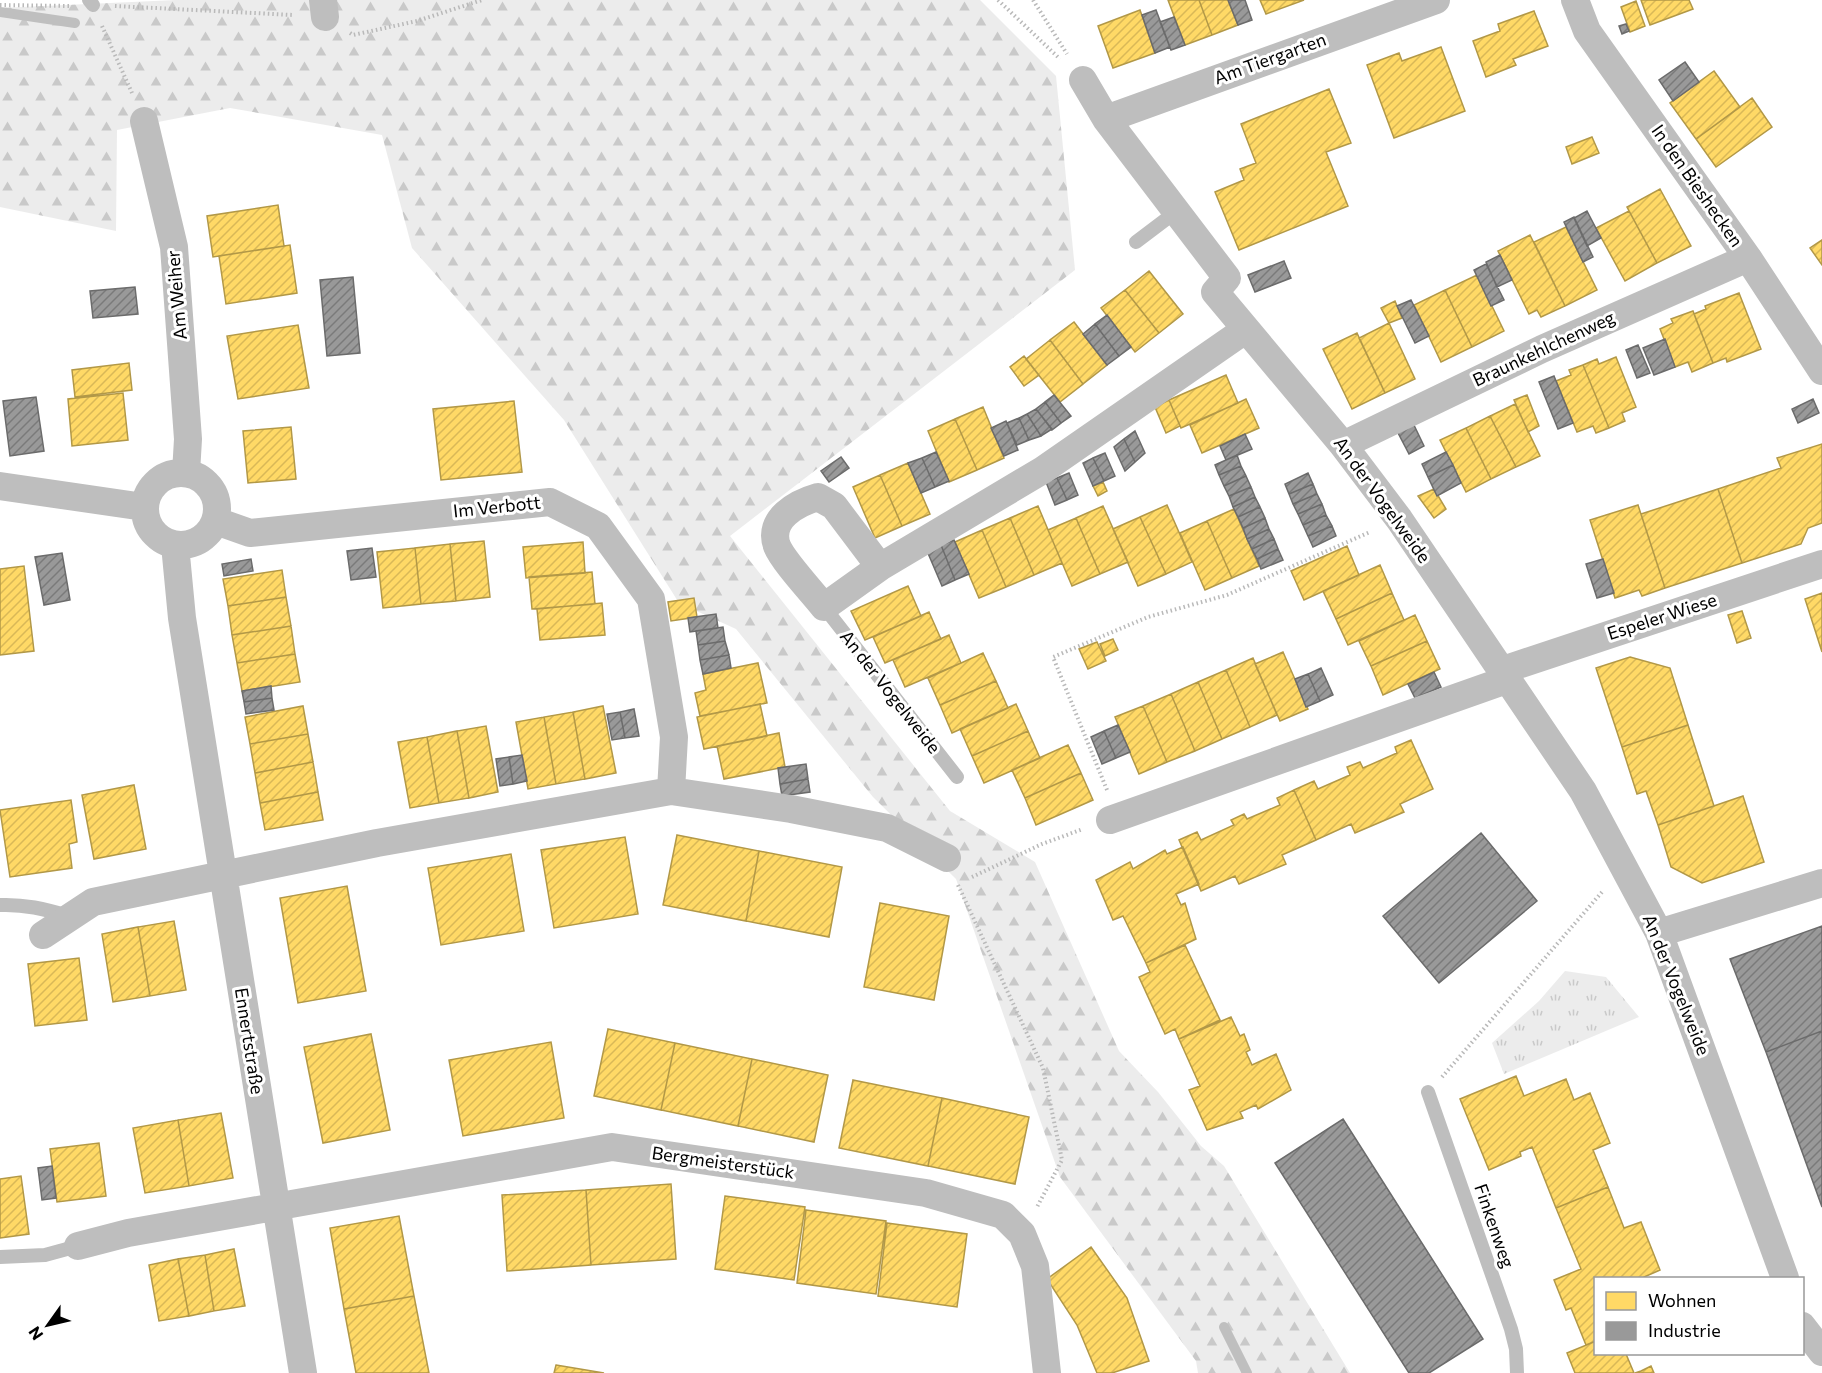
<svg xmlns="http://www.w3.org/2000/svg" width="1822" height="1373" viewBox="0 0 1822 1373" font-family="Commissioner,sans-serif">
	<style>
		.grass { fill: url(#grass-tufts) }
		.forest { fill: url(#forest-firs) }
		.homes { fill: url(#homes-hatch); stroke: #b29847; stroke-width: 1.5 }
		.industry { fill: url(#industry-hatch); stroke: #6b6b6b; stroke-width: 1.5 }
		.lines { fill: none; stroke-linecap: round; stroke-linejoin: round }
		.stream { stroke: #bfbfbf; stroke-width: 10 }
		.path { stroke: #b9b9b9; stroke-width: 4; stroke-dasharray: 1.5 3; stroke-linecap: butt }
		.service { stroke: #bebebe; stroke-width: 14 }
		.minor { stroke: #bebebe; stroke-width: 28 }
		.labels { text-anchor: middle; stroke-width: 6; stroke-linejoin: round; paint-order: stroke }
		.street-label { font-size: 18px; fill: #000; stroke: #fff }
	</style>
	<defs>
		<pattern id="grass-tufts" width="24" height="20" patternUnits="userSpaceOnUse" patternTransform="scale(1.5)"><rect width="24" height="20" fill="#ececec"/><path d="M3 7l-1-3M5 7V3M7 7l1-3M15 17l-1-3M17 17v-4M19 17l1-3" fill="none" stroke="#c9c9c9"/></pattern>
		<pattern id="forest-firs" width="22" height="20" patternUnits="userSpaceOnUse" patternTransform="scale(1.5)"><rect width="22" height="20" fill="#ececec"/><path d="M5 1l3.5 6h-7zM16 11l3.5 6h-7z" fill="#c9c9c9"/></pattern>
		<pattern id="homes-hatch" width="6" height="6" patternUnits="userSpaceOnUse" patternTransform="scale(1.5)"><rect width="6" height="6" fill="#ffd966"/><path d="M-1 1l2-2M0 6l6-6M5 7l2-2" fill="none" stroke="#d9b857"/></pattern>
		<pattern id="industry-hatch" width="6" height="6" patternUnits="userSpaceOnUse" patternTransform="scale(1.5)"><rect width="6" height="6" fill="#999"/><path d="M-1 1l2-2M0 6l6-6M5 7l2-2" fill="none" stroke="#7a7a7a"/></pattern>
	</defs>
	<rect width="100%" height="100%" fill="#fff"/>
	<!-- grass -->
	<path class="grass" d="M1565,971L1606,977L1639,1017L1504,1074L1492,1043L1539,1001Z"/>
	<!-- forest -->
	<path class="forest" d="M176,0H980L1056,76L1075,270L730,536L950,811L1035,862L1119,1051L1158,1092L1201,1146L1224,1166L1350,1373H1198L1196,1361L1060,1177L956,879L873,797L736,629L679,603L564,420L412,248L382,135L230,108L117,130L116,231L0,207V8Z"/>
	<!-- homes -->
	<path class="homes" d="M1168,0H1199L1212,35L1185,45Z
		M1199,0H1228L1238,25L1212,35Z
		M1260,0H1304L1266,14Z
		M1641,0H1689L1693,9L1650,25Z
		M1636,1L1645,26L1630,32L1621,7Z
		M1140,10L1155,53L1113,68L1098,26Z
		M1534,11L1548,46L1513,59L1516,65L1486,77L1473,41L1500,31L1498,24Z
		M1441,47L1465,111L1394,138L1367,65L1399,53L1402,61Z
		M1714,71L1740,107L1696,139L1670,103Z
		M1329,89L1351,143L1326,152L1348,206L1239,250L1215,192L1244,180L1240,169L1256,163L1241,124Z
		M1752,98L1772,127L1716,167L1696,139Z
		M1592,137L1599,153L1572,164L1566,147Z
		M1660,189L1691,246L1657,263L1627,207Z
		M278,205L284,246L213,257L207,216Z
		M1629,211L1657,263L1625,281L1596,228Z
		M1566,227L1597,290L1565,306L1534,242Z
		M1530,235L1565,306L1541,317L1537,310L1529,314L1498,251Z
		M1822,240V265L1810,248Z
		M290,245L297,293L226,304L219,256Z
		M1149,271L1183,314L1159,333L1125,290Z
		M1477,275L1504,331L1472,347L1445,290Z
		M1125,290L1159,333L1135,352L1101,308Z
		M1445,290L1472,347L1441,362L1414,305Z
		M1739,293L1761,349L1727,362L1726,358L1713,363L1694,314L1706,309L1705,306Z
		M1395,301L1402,318L1389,323L1381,308Z
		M1693,311L1713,363L1692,372L1688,362L1675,367L1660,329L1673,323L1671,319Z
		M1074,322L1107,365L1083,384L1050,340Z
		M1389,323L1415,379L1385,393L1359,338Z
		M298,325L309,388L238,399L227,336Z
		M1357,333L1385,393L1352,409L1323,349Z
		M1050,340L1083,384L1060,402L1026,359Z
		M1024,356L1039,375L1024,386L1010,367Z
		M1616,357L1636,407L1622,413L1625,421L1609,428L1583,365L1597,359L1599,364Z
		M129,363L132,390L75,397L72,370Z
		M1583,365L1609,428L1596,433L1593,426L1577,432L1556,381L1571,375L1569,370Z
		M1226,375L1238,403L1181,428L1169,400Z
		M123,393L128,440L72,446L68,399Z
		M1527,395L1539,426L1528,432L1514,400Z
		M1246,399L1259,428L1202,453L1190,425Z
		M1169,400L1180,426L1166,433L1155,407Z
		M514,401L522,472L441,480L433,409Z
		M1515,404L1540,456L1516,467L1490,416Z
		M983,407L1004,458L977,470L955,419Z
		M1490,416L1516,467L1491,479L1466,428Z
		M955,419L977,470L949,482L928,431Z
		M291,427L296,479L248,483L243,431Z
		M1466,428L1491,479L1466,492L1440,440Z
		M1822,444V523L1808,528L1801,544L1742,563L1718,489L1781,468L1777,458Z
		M908,463L930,514L902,526L880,475Z
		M880,475L902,526L875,538L853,487Z
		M1103,482L1107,491L1098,496L1093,486Z
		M1434,489L1446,509L1434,518L1418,496Z
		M1718,489L1742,563L1665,588L1641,514Z
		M1167,505L1192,562L1166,574L1140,517Z
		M1638,505L1665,588L1642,596L1639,590L1615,598L1590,520Z
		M1038,506L1062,563L1034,575L1010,518Z
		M1103,506L1128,562L1100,574L1076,518Z
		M1234,509L1259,566L1232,578L1207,521Z
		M1140,517L1166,574L1138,586L1113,529Z
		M1010,518L1034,575L1006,587L982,530Z
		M1076,518L1100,574L1072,586L1048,530Z
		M1207,521L1232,578L1205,590L1180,533Z
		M982,530L1006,587L979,598L955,542Z
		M484,541L490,597L456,601L450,544Z
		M583,542L585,573L526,578L523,547Z
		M450,544L456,601L421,604L415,548Z
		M1347,546L1359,575L1304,600L1291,571Z
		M415,548L421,604L383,608L377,552Z
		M1380,565L1392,593L1336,619L1323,591Z
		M24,566L34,651L0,655V569Z
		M282,570L286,597L228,606L223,579Z
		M592,572L595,604L532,609L529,577Z
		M908,586L921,616L865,640L851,611Z
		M1392,593L1404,620L1348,645L1336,619Z
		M1822,593V652L1805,599Z
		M286,597L291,626L232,635L228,606Z
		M694,598L697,617L671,621L668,602Z
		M602,603L605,635L540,640L537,609Z
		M1742,611L1751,638L1737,643L1728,615Z
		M929,612L941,639L885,663L873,637Z
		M1415,615L1427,641L1371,666L1359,641Z
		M291,626L295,654L237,663L232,635Z
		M949,635L961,663L905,687L893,660Z
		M1113,639L1118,650L1105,656L1100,644Z
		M1427,641L1440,669L1383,695L1371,666Z
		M1097,642L1106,661L1088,669L1079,649Z
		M1283,652L1308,709L1280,721L1255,664Z
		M983,653L996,681L940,705L928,678Z
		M295,654L300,682L242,691L237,663Z
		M1630,657L1670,668L1688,725L1622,747L1596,668Z
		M1253,658L1277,715L1250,727L1226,670Z
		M758,663L767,703L700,716L695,693L706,690L703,674Z
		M1226,670L1250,727L1222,739L1198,682Z
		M996,681L1008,708L952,733L940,705Z
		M1198,682L1222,739L1195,751L1171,694Z
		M1171,694L1195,751L1167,762L1143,706Z
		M760,704L767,736L704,749L697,717Z
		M1016,704L1028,731L972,756L960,729Z
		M303,706L308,734L250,744L245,717Z
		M603,706L616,773L585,779L573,712Z
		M1143,706L1167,762L1139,774L1115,717Z
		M573,712L585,779L556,784L544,717Z
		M544,717L556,784L528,789L516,722Z
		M1688,725L1714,806L1658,825L1646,791L1637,794L1622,747Z
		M486,726L498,792L469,798L457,731Z
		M457,731L469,798L439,803L427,737Z
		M1028,731L1040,758L984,783L972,756Z
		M779,733L785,767L724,779L717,746Z
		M308,734L313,762L255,773L250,744Z
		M427,737L439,803L410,808L398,742Z
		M1411,740L1433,789L1400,804L1404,812L1355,833L1351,824L1316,840L1294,790L1314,781L1318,789L1350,775L1347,767L1360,762L1363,768L1397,753L1395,747Z
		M1068,745L1081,773L1025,798L1012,770Z
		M313,762L318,792L260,803L255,773Z
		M1081,773L1093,800L1036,825L1025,798Z
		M134,785L146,849L94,859L82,795Z
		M1294,790L1316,840L1282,855L1286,864L1239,884L1235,876L1201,891L1179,840L1197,832L1201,840L1234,825L1231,820L1244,814L1247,819L1280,805L1277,798Z
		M318,792L323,820L265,830L260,803Z
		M1743,796L1764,862L1702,883L1671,867L1658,825Z
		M71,800L77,842L69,844L72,868L10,877L0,810Z
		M677,835L759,851L746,921L663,905Z
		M625,837L638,914L554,928L541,850Z
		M1183,847L1199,884L1176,894L1181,905L1185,903L1196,939L1146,963L1123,916L1113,920L1096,880L1130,862L1133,869L1165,850L1167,854Z
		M759,851L842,867L829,937L746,921Z
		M511,854L524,931L441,945L428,868Z
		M347,886L366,991L298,1003L280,898Z
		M880,903L949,916L934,1000L864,987Z
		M174,921L186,990L150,996L138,927Z
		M138,927L150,996L113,1002L102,934Z
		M1185,945L1220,1020L1179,1039L1175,1029L1165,1034L1139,977L1150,972L1146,963Z
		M79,958L87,1020L35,1026L28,964Z
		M1231,1017L1240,1036L1244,1034L1250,1050L1246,1052L1252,1065L1276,1054L1291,1090L1258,1109L1256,1105L1240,1112L1243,1118L1207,1130L1189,1090L1200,1086L1179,1039Z
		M608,1029L675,1043L661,1110L594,1096Z
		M371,1034L390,1130L323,1143L304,1047Z
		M551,1042L564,1118L463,1136L449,1060Z
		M675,1043L752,1059L738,1126L661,1110Z
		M752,1059L828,1075L814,1142L738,1126Z
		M1516,1076L1524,1096L1566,1079L1574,1100L1590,1093L1610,1143L1593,1150L1608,1187L1556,1208L1532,1147L1520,1152L1521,1156L1489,1170L1460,1099Z
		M853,1080L942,1098L928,1166L839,1148Z
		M942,1098L1029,1117L1015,1184L928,1166Z
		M221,1113L233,1178L189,1186L178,1120Z
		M178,1120L189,1186L145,1193L133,1128Z
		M99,1143L106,1196L57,1202L50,1149Z
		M21,1176L29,1234L0,1238V1179Z
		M671,1184L676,1259L591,1265L586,1190Z
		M1608,1187L1624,1228L1641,1222L1660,1270L1644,1277V1278H1596V1341L1586,1345L1571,1308L1566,1310L1554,1280L1581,1269L1556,1208Z
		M586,1190L591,1265L507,1271L502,1195Z
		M725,1196L805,1207L794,1280L715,1269Z
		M806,1210L886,1221L876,1294L797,1283Z
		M399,1216L414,1296L344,1309L330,1228Z
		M887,1223L967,1234L957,1307L878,1296Z
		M1091,1247L1127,1298L1149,1361L1112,1373H1097L1077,1325L1047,1279Z
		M234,1249L245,1306L214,1311L205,1255Z
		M205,1255L214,1311L189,1316L178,1259Z
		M178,1259L189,1316L159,1321L149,1265Z
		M414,1296L429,1373H356L344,1309Z
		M1596,1341V1354H1626L1634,1373H1575L1567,1353Z
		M556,1365L604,1373H554Z
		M1651,1366L1654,1373H1635L1641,1371Z"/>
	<!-- industry -->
	<path class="industry" d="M1228,0H1245L1252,20L1238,25Z
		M1156,10L1170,47L1155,53L1142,15Z
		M1174,17L1185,45L1171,50L1160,22Z
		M1626,24L1629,31L1622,34L1619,26Z
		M1685,62L1699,82L1673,101L1659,80Z
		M1587,211L1601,238L1587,246L1574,218Z
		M1574,217L1593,257L1583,262L1564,222Z
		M1500,255L1512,280L1497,287L1486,262Z
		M1284,261L1291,278L1255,292L1248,275Z
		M1486,264L1504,300L1491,306L1474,270Z
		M353,277L360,353L327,356L320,280Z
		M135,287L138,314L93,318L90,291Z
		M1411,300L1429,336L1415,343L1397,306Z
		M1107,315L1131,347L1119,356L1095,324Z
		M1095,324L1119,356L1107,365L1083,334Z
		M1665,339L1675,367L1654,375L1643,348Z
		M1638,345L1650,373L1637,378L1626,350Z
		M1554,376L1573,423L1558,429L1539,382Z
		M1054,395L1071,416L1061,423L1045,402Z
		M36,397L44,451L10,456L3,401Z
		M1813,399L1819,413L1798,423L1792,409Z
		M1045,402L1061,423L1052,430L1036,409Z
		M1036,409L1052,429L1041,436L1027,414Z
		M1027,414L1041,436L1029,440L1019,418Z
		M1019,418L1029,440L1017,445L1007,423Z
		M1006,421L1018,450L1004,456L991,428Z
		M1412,421L1424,446L1409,454L1396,429Z
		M1135,431L1145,453L1135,462L1124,439Z
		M1245,434L1252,449L1226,460L1220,446Z
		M1124,439L1135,462L1125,471L1114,447Z
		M936,452L949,481L935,487L922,458Z
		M1446,452L1453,465L1428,477L1422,464Z
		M1105,453L1115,476L1104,481L1093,458Z
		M1237,455L1241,466L1219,475L1215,465Z
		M841,457L849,468L829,482L821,471Z
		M922,458L935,487L921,493L908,463Z
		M1093,458L1104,481L1093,486L1083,463Z
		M1453,465L1461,483L1437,496L1428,477Z
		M1241,466L1246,476L1224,486L1219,475Z
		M1069,473L1078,495L1067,500L1057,478Z
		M1308,473L1313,484L1289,494L1285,484Z
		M1246,476L1251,487L1229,496L1224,486Z
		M1057,478L1067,500L1055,505L1046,482Z
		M1313,484L1317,494L1293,504L1289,494Z
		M1251,487L1255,497L1233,507L1229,496Z
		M1317,494L1322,504L1298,514L1293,504Z
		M1255,497L1260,507L1238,517L1233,507Z
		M1322,504L1326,515L1303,525L1298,514Z
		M1260,507L1265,518L1243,528L1238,517Z
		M1326,515L1332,526L1308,536L1303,525Z
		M1265,518L1269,529L1247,539L1243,528Z
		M1332,526L1336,536L1313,547L1308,536Z
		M1269,529L1274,539L1252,549L1247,539Z
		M1274,539L1278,549L1257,559L1252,549Z
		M954,540L969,574L955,580L941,545Z
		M941,545L955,580L942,586L927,551Z
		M372,548L376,577L351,580L347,551Z
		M1278,549L1283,560L1261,569L1257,559Z
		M62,553L70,600L44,605L35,557Z
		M251,559L253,571L224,576L222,564Z
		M1603,559L1614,593L1597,598L1586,564Z
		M716,614L718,628L690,632L688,618Z
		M723,627L725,641L698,645L696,631Z
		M725,641L729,655L700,660L698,645Z
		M729,655L731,668L703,674L700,660Z
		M1321,668L1333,695L1320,701L1308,674Z
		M1434,672L1441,687L1415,698L1408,684Z
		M1308,674L1320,701L1306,707L1295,679Z
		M271,686L272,698L244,702L242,691Z
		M272,698L274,710L246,714L244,702Z
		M634,709L639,736L625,738L620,712Z
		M620,712L625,738L612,740L607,714Z
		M1118,725L1130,752L1116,758L1104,731Z
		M1104,731L1116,758L1102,764L1091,737Z
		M522,755L527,781L513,784L509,757Z
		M509,757L513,784L500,786L496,759Z
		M806,764L808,779L780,784L778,768Z
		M808,779L810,792L782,796L780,784Z
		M1481,833L1537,901L1439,983L1383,916Z
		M1822,926V1031L1766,1052L1730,959Z
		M1822,1031V1207L1766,1052Z
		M1343,1119L1483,1339L1429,1373H1409L1275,1163Z
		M52,1166L56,1198L42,1200L38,1168Z"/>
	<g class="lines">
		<!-- stream -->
		<path class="stream" d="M0,12L75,23
			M1224,1327L1247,1373"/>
		<!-- path -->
		<path class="path" d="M998,0L1060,59
			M1033,0L1067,54
			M0,5L69,6
			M115,6L293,15
			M102,26L132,93
			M350,33L353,35L417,21L482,0
			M1107,790L1053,657L1148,617L1227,595L1370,532
			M972,877L1042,844L1083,829
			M958,885L1043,1068L1062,1160L1037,1207
			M1442,1077L1602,892"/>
		<!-- service -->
		<path class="service" d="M89,0L93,5
			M1136,242L1177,211
			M824,607L957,777
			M0,905C24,904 45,909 68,916
			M1428,1092L1511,1329L1516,1349L1517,1373
			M0,1257L45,1255L78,1246"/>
		<!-- minor -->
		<path class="minor" d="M323,0L325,17
			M1575,0L1587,31L1748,258L1822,371
			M1083,80L1106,119L1227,278L1215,292L1343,445L1399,519L1583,791L1659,933L1785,1278
			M1106,119L1436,0
			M144,121L174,247L188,439L186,473
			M1343,445L1542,349L1748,258
			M145 509a36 36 0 1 1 72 0a36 36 0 1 1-72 0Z
			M0,486L144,507
			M818,497L834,506L880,567L824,607C813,593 783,561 777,546C767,519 797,503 818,497Z
			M216,521L250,533L550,502L598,526L651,599L674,737L671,791
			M175,545L182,618L303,1373
			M880,567L1043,470L1245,330
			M1503,670L1822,564
			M1110,820L1509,679
			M1659,933L1822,883
			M43,935L93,902L377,843L671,791L791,809L887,828L947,858
			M78,1246L128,1233L612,1147L926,1193L1003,1215L1022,1234L1035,1266L1047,1373
			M1802,1326L1822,1352"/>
	</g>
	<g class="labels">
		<!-- street labels -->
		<g class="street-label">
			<text transform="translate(1270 59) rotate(-20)" y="6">Am Tiergarten</text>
			<text transform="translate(1697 186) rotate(55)" y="6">In den Bieshecken</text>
			<text transform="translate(177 295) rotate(-95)" y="6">Am Weiher</text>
			<text transform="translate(1544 349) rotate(-25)" y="6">Braunkehlchenweg</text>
			<text transform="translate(1382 500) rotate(54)" y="6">An der Vogelweide</text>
			<text transform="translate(497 507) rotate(-6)" y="6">Im Verbott</text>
			<text transform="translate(1662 617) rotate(-18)" y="6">Espeler Wiese</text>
			<text transform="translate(890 692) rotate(52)" y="6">An der Vogelweide</text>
			<text transform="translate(1676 985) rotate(68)" y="6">An der Vogelweide</text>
			<text transform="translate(249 1041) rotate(81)" y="6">Ennertstraße</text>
			<text transform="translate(723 1163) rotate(8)" y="6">Bergmeisterstück</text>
			<text transform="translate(1494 1226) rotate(71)" y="6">Finkenweg</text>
		</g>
	</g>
	<!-- legend -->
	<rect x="1594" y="1277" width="210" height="78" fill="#ffffff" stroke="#999999" stroke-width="1.5"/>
	<rect x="1606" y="1292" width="30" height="18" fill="#ffd966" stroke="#999999" stroke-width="1.5"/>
	<text x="1648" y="1307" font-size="18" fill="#000000">Wohnen</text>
	<rect x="1606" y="1322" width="30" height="18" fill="#999999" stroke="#999999" stroke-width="1.5"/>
	<text x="1648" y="1337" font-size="18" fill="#000000">Industrie</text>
	<!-- north arrow -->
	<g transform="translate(48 1325) rotate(236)" stroke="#ffffff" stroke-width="4.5" paint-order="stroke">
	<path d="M0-4.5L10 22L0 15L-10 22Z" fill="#000000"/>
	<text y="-9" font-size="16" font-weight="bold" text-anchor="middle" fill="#000000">N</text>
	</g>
</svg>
